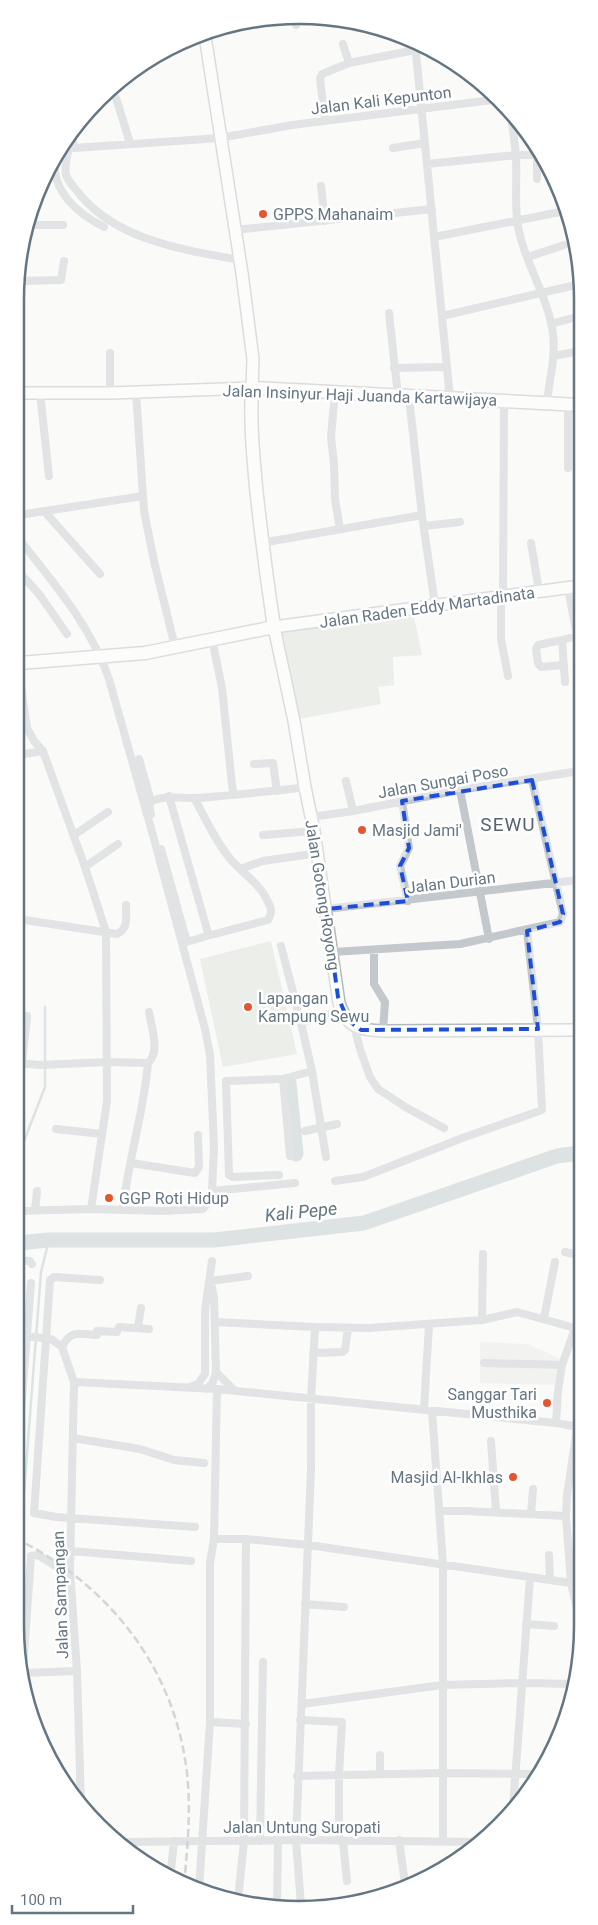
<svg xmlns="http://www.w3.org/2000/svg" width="598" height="1925" viewBox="0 0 598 1925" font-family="Roboto,sans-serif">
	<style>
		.built { fill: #e8e9e9 }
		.green { fill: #dadfd7 }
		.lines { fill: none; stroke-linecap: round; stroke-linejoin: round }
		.stream { stroke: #bbc7cb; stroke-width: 2.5 }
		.river { stroke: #bbc7cb; stroke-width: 15 }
		.secondary-casing { stroke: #b3babf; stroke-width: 14 }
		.primary-casing { stroke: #b5babe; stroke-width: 15 }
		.street { stroke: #c3c8cc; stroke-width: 8 }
		.secondary { stroke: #fff; stroke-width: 11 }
		.primary { stroke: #fff; stroke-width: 12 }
		.rail { stroke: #a2aab0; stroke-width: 2.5; stroke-dasharray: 8 4; stroke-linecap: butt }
		.marked { fill: none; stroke: #1d4ed8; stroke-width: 4; stroke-dasharray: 10 6; stroke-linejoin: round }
		.poi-dot { fill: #e4572e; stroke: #fff; stroke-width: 2 }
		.labels { text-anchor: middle; stroke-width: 5; stroke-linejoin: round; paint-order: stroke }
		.street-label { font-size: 16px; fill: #657683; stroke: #fff }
		.poi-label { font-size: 16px; fill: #657683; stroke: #fff; text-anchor: start }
		.water-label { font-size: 18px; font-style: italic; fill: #60757c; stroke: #fff }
		.quarter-label { font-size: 19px; letter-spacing: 1px; fill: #57646e; stroke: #fff }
		.rim { fill: none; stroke: #657683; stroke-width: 2.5 }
	</style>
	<rect width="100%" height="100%" fill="#fafaf8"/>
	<!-- built -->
	<path class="built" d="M480,1342L528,1344L562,1360L558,1385L480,1383Z"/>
	<!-- green -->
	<path class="green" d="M413,612L422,655L393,657L394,685L378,687L381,704L298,719L278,633Z
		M271,941L297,1054L223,1067L200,959Z"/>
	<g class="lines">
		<!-- stream -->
		<path class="stream" d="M17,1159L45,1087V1007
			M15,1611L41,1272L49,1240"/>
		<!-- river -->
		<path class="river" d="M289,1083L296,1154
			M17,1243L49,1240H214L364,1223L557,1156L579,1153"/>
		<defs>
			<path id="secondary" d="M20,393H110L252,388L253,359L242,273L205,36
				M579,1030L383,1031C360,1030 347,1028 339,1003L314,831L305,787L294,721L274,627L580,586"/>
			<path id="primary" d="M19,663L145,653L274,627C267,581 261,534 256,487C253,454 250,421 252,388L580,405"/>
		</defs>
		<!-- secondary casing -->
		<use href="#secondary" class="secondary-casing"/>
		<!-- primary casing -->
		<use href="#primary" class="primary-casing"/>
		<!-- street -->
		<path class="street" d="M295,20L296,25
			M415,43L450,398
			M343,44L349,63
			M116,98L130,143
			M511,114L516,155H537V179
			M325,121L320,78L322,74L349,63L415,50
			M72,132L74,148
			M69,148C67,157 64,166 66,175C68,181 73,186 77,191C114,240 184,250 240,260
			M393,148L425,143
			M60,149L220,138L292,125L500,99
			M54,162C54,193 78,214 104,227
			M427,164L516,155C517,176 515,199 517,220C522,260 548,294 553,334C556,357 549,381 547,403
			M321,186L325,221
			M28,225H63
			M235,230L432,209
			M434,237L565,211
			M528,257L564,245
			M20,281L61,280L64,261
			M389,313L398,396
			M442,316L580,284
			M551,324L580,316
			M553,356L580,351
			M394,368L447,367
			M335,391L331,437L334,464L335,499L340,529
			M136,392L144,511L154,561L175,647
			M40,393L49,476
			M110,393V353
			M409,397L422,515L435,605
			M568,404V468
			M45,512L100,574
			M19,515L143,496
			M424,526L460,522
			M261,543L422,515
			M531,543L539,591
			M19,572L39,594L67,634
			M501,597V639L508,676
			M503,597L504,401
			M212,639L222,688L233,794
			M562,640L538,645L536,649L538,663L541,667L564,665
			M19,672L27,728L34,741L43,751L85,867L106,932L107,1101L91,1209
			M565,682L562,640L577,636L568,588
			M18,755L43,751
			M139,759L151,801L149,806L151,814
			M254,764L273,763L277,791
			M346,781L353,811
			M460,790L489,939
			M169,796L208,933L211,935L268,920C272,913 272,909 268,902C261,885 244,874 232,861C216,843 206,819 194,798
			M151,801C171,794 178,799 197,798C233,795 269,792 305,787
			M402,801L409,848L400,866L408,901
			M312,817L353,811L460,790L579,771
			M74,835L108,812
			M263,835L314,831
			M161,849L187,942L207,936L209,934
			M85,867L118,844
			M240,869L263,861L318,853
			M326,909L579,880
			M18,919L117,934C129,928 126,917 126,905
			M281,946L301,1023
			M374,950V984L385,1002L383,1031
			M333,952L460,944L560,922L563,914L532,780
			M354,1026L360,1049L370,1077L378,1089L407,1108L444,1128
			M17,1063L40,1065L108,1062L148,1063
			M22,1064L27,1016
			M283,1079L290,1156
			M56,1129L102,1134
			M305,1131L337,1124
			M326,1157L312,1071L301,1023L342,1011
			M131,1163L195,1173L199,1167L198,1135
			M279,1175L233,1177L229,1175L226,1081L283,1079L312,1071
			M335,1181L363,1177L465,1137L542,1110L538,1029L527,931
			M212,1191L295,1183
			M123,1209C128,1160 144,1112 148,1063C161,1051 151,1027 149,1012
			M35,1210L37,1191
			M17,1211L91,1209L163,1211L203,1209L209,1202L212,1191L214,1147L210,1055L205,1029L154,839L109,679C91,626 54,583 19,539
			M565,1252L578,1255
			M16,1260L30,1261L32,1264
			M100,1280L54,1277L50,1280L34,1513L56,1517L195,1527
			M210,1281L248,1276
			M544,1318L555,1262
			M482,1320L483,1254
			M215,1322L315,1327L369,1328L482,1320L517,1312L575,1328
			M138,1327L141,1308
			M16,1335L51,1339L62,1347L74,1382L70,1571L77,1671L81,1806
			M62,1347C71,1329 80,1334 97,1335V1331L117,1332L119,1327L149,1329
			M313,1353L343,1352L345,1350L348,1328
			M484,1363L562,1365L578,1320
			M216,1372L234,1390
			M74,1382L217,1389L556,1423L578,1427
			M190,1387L198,1384L205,1374V1310L212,1261
			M207,1389L213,1382L216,1372L214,1298L211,1283
			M424,1409L429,1325
			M432,1411L443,1565V1841
			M556,1423L558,1391L562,1365
			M73,1438L140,1449L174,1460L204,1463
			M491,1441L496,1512
			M16,1475L31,1283
			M439,1511H467L566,1516
			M531,1514L533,1489
			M214,1539H246L308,1545L571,1583L566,1516L567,1495L578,1422
			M71,1551L191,1561
			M549,1555L550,1580
			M305,1604L344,1607
			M578,1613L571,1583H578
			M526,1624L554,1626
			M23,1669L31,1556L38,1555L70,1575
			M24,1673L77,1671
			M302,1704L442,1685L522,1683L576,1684
			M300,1720L342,1722L339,1774V1841
			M210,1722L246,1724
			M380,1755V1774
			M297,1776L442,1773L539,1774
			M513,1807L530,1578
			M399,1840L405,1884
			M260,1841L263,1662
			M343,1841L347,1881
			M122,1842L296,1840L481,1842
			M170,1879L174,1841
			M199,1889L210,1722V1563L214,1539L217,1389
			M377,1896V1898
			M238,1900L244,1841L246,1539
			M301,1905L296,1840L311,1469V1400L315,1327
			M277,1907L278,1841"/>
		<!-- secondary -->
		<use href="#secondary" class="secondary"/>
		<!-- primary -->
		<use href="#primary" class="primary"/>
		<!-- rail -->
		<path class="rail" d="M15,1538C104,1582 169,1660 185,1759C192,1800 188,1843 184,1884"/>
	</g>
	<!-- marked area -->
	<path d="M0 0H598V1925H0ZM532,780L563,914L560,922L527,931L538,1029L361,1030L348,1020L338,997L326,909L408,901L400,866L409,848L402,801Z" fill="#fafaf8" fill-opacity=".55" fill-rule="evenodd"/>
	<path class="marked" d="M532,780L563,914L560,922L527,931L538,1029L361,1030L348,1020L338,997L326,909L408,901L400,866L409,848L402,801Z"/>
	<!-- markers -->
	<g class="poi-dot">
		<circle cx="263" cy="214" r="5"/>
		<circle cx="362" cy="830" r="5"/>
		<circle cx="248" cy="1007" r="5"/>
		<circle cx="109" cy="1198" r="5"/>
		<circle cx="547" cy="1403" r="5"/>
		<circle cx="513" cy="1477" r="5"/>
	</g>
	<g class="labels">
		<!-- street labels -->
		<g class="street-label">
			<text transform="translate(381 100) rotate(-7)" y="6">Jalan Kali Kepunton</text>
			<text transform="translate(360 395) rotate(2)" y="6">Jalan Insinyur Haji Juanda Kartawijaya</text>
			<text transform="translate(427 607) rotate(-8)" y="6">Jalan Raden Eddy Martadinata</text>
			<text transform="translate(443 781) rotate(-10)" y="6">Jalan Sungai Poso</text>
			<text transform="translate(451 882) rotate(-7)" y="6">Jalan Durian</text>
			<text transform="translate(323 895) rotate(81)" y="6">Jalan Gotong Royong</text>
			<text transform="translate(60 1595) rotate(-92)" y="6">Jalan Sampangan</text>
			<text x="302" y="1833">Jalan Untung Suropati</text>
		</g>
		<!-- poi labels -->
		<g class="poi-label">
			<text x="273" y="220">GPPS Mahanaim</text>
			<text x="372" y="836">Masjid Jami'</text>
			<text x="258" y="1004">Lapangan<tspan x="258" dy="18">Kampung Sewu</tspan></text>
			<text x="119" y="1204">GGP Roti Hidup</text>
			<text x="537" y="1400" text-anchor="end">Sanggar Tari<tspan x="537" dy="18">Musthika</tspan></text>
			<text x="503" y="1483" text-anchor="end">Masjid Al-Ikhlas</text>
		</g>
		<!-- water labels -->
		<g class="water-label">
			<text transform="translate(301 1212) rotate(-6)" y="6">Kali Pepe</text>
		</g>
		<!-- quarter labels -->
		<g class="quarter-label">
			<text x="508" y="831">SEWU</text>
		</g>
	</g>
	<!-- crop -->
	<path d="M0 0H598V1925H0ZM299 24H299A275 275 0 0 1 574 299V1626A275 275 0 0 1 299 1901H299A275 275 0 0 1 24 1626V299A275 275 0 0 1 299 24Z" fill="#fff" fill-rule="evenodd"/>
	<path class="rim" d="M299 24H299A275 275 0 0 1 574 299V1626A275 275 0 0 1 299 1901H299A275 275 0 0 1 24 1626V299A275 275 0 0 1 299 24Z"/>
	<!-- scale -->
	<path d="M12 1905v8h121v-8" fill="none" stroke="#657683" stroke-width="2.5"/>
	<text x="20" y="1905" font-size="15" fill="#657683" stroke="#ffffff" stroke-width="4" paint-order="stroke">100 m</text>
</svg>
